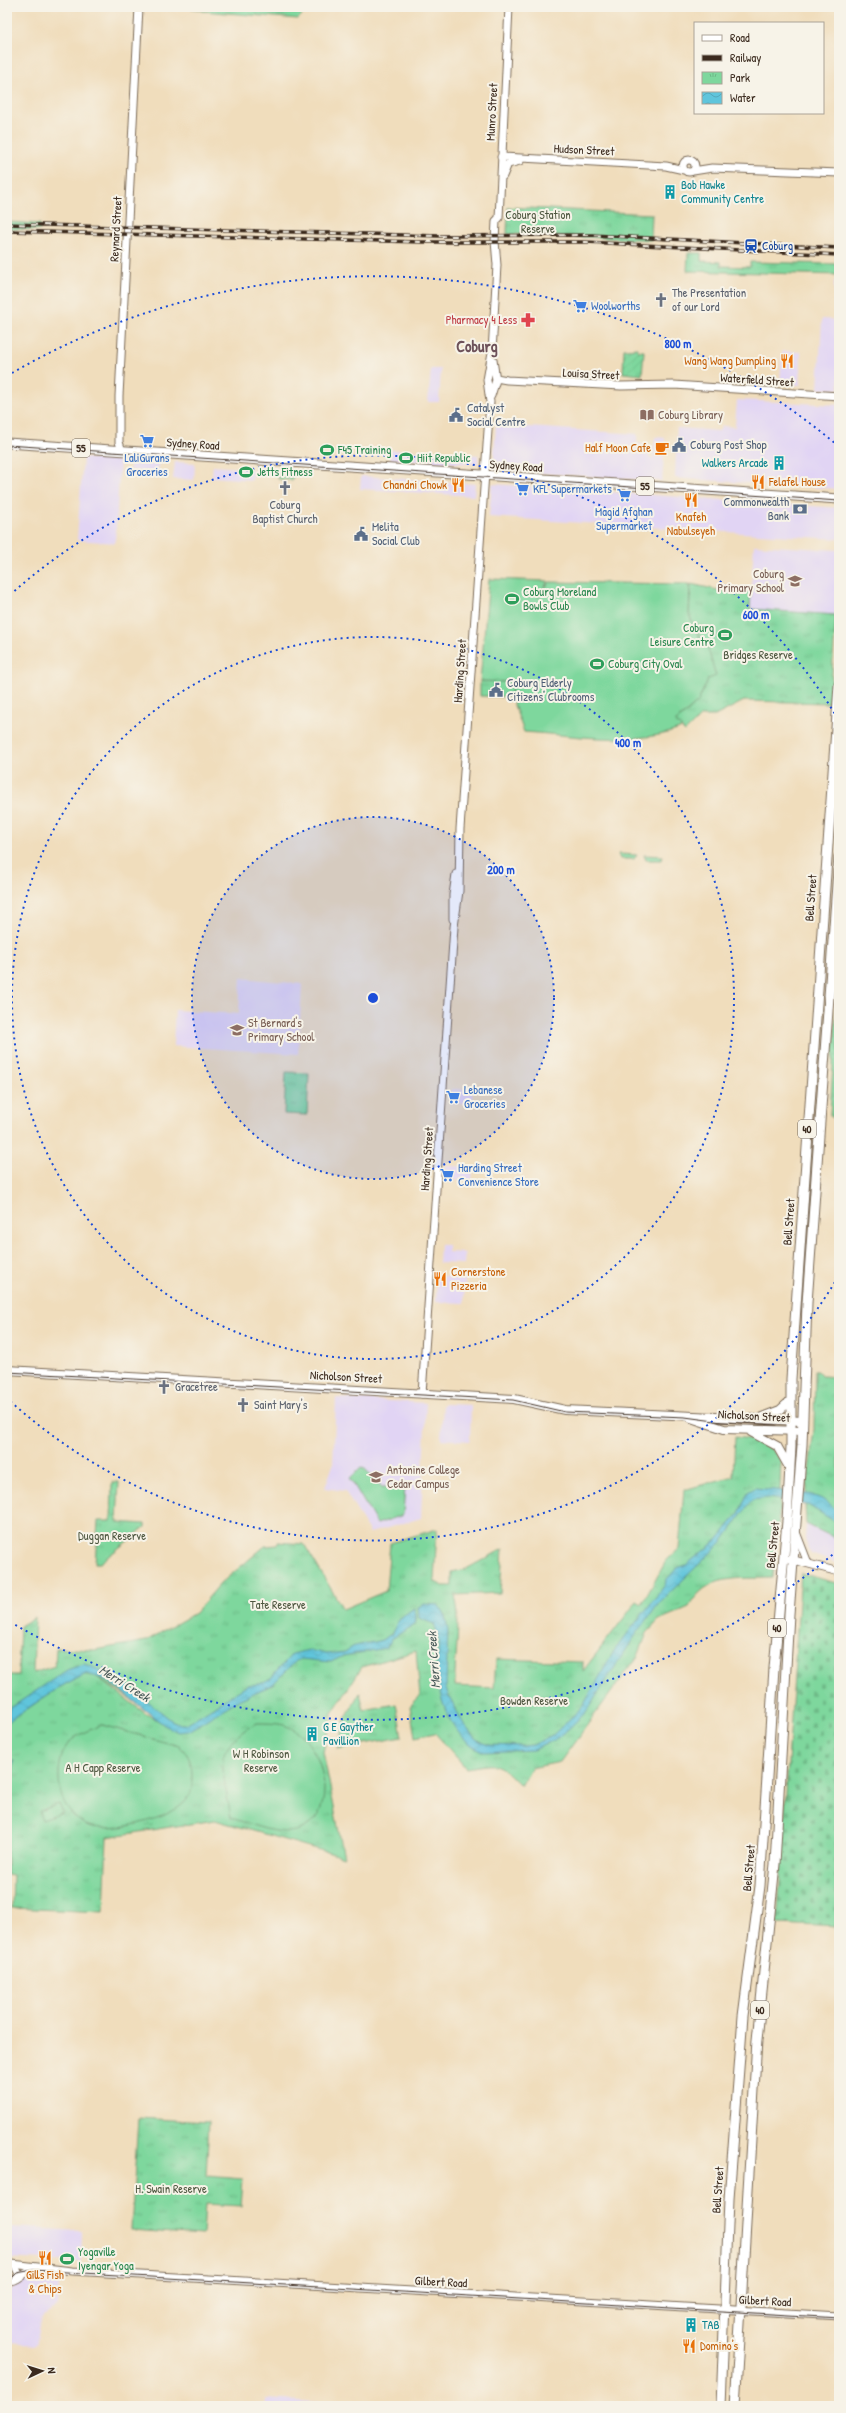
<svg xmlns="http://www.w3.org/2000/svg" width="846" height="2413" viewBox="0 0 846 2413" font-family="'Patrick Hand',sans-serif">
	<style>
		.built { fill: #e1d4f4 }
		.cemetery { fill: url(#cemetery-stones); stroke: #5c805e }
		.park { fill: url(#park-tufts); stroke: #5c805e; fill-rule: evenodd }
		.garden { fill: url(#garden-furrows); stroke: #5c805e }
		.pitch { fill: #7ed79d; stroke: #5c805e }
		.water { fill: url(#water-waves); stroke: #4d787d }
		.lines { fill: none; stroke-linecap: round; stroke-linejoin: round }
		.secondary-casing { stroke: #7a6955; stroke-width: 9 }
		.primary-casing { stroke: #7a6955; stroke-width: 10 }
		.highway-casing { stroke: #7a6955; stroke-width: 11 }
		.secondary { stroke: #fff; stroke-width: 7 }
		.primary { stroke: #fff; stroke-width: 8 }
		.highway { stroke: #fff; stroke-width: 9 }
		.tram { stroke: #3b2a1e; stroke-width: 1 }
		.rail-casing { stroke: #3b2a1e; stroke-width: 3.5 }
		.rail { stroke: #f7f3e8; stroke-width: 2; stroke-dasharray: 6; stroke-linecap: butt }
		.ring { fill: none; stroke: #1d4ed8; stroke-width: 2; stroke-dasharray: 2 4 }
		.labels { text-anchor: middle; stroke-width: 4; stroke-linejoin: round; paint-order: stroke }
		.shield { fill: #f7f3e8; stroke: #73665b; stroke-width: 1 }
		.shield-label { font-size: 11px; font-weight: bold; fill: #3b2a1e }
		.street-label { font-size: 12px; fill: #3b2a1e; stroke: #f7f3e8 }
		.culture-label { font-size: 12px; fill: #0d838f; stroke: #f7f3e8; text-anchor: start }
		.park-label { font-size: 12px; fill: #4c553e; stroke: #f7f3e8 }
		.transit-label { font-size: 12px; fill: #164399; stroke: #f7f3e8; text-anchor: start }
		.worship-label { font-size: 12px; fill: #5b616d; stroke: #f7f3e8; text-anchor: start }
		.shop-label { font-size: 12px; fill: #366cbe; stroke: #f7f3e8; text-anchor: start }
		.health-label { font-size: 12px; fill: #be3a42; stroke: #f7f3e8; text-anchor: end }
		.food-label { font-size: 12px; fill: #c56008; stroke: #f7f3e8; text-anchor: end }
		.service-label { font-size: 12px; fill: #4e5e75; stroke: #f7f3e8; text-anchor: start }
		.education-label { font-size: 12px; fill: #785e54; stroke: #f7f3e8; text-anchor: start }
		.leisure-label { font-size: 12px; fill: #27864d; stroke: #f7f3e8; text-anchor: start }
		.water-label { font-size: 13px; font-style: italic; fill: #465857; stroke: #f7f3e8 }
		.district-label { font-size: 16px; font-weight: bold; fill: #6e525a; stroke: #f7f3e8 }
		.centre { fill: #1d4ed8; stroke: #f7f3e8; stroke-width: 2 }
		.ring-label { font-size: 12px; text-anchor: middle; font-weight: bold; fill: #1d4ed8; stroke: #f7f3e8; stroke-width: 4; stroke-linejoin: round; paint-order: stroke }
	</style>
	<defs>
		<pattern id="cemetery-stones" width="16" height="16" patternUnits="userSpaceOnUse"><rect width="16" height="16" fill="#7ed79d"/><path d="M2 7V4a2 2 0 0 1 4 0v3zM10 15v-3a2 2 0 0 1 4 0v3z" fill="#6eb987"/></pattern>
		<pattern id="park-tufts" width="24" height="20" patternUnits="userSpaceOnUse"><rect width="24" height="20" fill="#7ed79d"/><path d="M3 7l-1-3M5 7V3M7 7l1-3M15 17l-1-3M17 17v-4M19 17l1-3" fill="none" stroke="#6eb987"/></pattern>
		<pattern id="garden-furrows" width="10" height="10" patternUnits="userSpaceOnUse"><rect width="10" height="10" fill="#7ed79d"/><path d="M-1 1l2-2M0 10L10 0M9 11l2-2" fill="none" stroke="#6eb987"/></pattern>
		<pattern id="water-waves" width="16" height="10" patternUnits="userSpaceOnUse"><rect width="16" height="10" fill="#5fc5dc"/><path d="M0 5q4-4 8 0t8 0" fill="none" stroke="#53a9bc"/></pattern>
	</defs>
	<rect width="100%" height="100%" fill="#f7f3e8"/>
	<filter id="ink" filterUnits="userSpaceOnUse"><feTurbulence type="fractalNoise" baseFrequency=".025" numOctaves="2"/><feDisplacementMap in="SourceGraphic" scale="8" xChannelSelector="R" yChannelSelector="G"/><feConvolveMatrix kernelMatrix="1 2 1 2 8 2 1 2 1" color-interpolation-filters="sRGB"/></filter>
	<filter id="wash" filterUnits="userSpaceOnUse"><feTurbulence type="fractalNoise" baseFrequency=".012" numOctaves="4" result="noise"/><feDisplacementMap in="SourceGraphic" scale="16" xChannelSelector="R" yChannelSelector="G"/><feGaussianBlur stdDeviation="0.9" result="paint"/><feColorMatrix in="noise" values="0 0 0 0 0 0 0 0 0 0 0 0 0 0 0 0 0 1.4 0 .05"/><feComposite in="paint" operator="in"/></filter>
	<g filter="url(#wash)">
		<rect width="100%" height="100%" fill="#f0ddbc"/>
		<!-- built -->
		<path class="built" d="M834,281H839V315L834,314Z
			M822,319L839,320V389H818Z
			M782,351L801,352L800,385L780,384Z
			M431,369H441L439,402H428Z
			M737,400L839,405V489L675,478L677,428L719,431L722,426L735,427Z
			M496,425L637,434V444H644L643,449L649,450V458H653L655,437L665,438L662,481L493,470Z
			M391,450L478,455V464L390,460Z
			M83,458L120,460L115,543L77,540Z
			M130,460L159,461L158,472L130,470Z
			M175,462L195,463L194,480L173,479Z
			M213,466L253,469L252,480L212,477Z
			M361,476L475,484L474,496L360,489Z
			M492,484L839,508V539L489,517Z
			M754,545L839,550L836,615L750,609Z
			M241,978L302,984L298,1054L173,1046L175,1010L239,1014Z
			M451,1089L472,1090V1104L451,1103Z
			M446,1166L473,1167L472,1180L454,1179L453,1182L444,1181Z
			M440,1245H448V1252L465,1253L464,1264L439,1263Z
			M437,1276L465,1277L464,1303L436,1302Z
			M336,1398L426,1403L421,1518L370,1533L345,1491L325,1488L333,1465Z
			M443,1404L471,1405L470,1441L441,1439Z
			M806,1524L839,1540V1564L811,1554L805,1539Z
			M10,2227L82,2231L81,2262L8,2258Z
			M25,2278L59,2279L58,2305L42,2317L36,2345L9,2343L8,2341L10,2292Z
			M265,2399L381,2406H265Z"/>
		<!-- cemetery -->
		<path class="cemetery" d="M801,1573L839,1584V1927L777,1924Z"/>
		<!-- park -->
		<path class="park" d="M177,7H304V13L298,19L203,11L197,9Z
			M508,207L652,214L651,240L507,234Z
			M7,222L40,224V230L7,229Z
			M688,253H701V261L721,262V266L750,267V262L839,264V275L687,271Z
			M279,471L293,472L292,480L278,479Z
			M691,584L727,592L751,591L750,609L836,615L830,703L744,701L715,716H701L685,732L675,722C710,696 708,682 705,642L702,643L689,615Z
			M480,681L512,682L511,697L480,696Z
			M618,854L637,855L634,859H620Z
			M644,855L663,856L662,860H646Z
			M839,960V1120H834L830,1115Z
			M286,1072L309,1073L307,1115L284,1114Z
			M815,1371H818L822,1376L838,1377L839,1371V1540L806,1524L805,1504L814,1429Z
			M735,1437C756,1439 768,1442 781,1461L779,1518L772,1578C738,1579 707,1573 689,1607L659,1620L647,1633L638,1656L560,1762L531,1768L521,1786C497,1761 498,1763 466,1768L435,1733L415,1737L410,1706L420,1696L416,1651L362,1667L332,1713L323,1752L344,1857L215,1820L107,1837L104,1912L12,1908L13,1876L7,1875V1675H18L20,1626L35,1617L33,1673L55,1666L56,1648L94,1650L146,1641L195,1613L220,1584L265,1546L278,1545V1542L304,1544L343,1609L386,1591L390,1543L437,1529L434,1581L443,1586H452V1572L466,1569L503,1549L500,1593L455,1595C462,1625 454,1655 455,1686L494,1688L496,1659L583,1662V1671L637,1601L642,1604L666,1561L679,1549L684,1490L733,1476ZM96,1676L170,1725V1726L146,1714Z
			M112,1482H119L117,1522L145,1524V1527L100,1563H95L98,1521H111Z
			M360,1693L364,1710L396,1704L402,1737L337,1749L346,1717Z
			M138,2118L209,2122L206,2176L243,2179L241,2206L205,2204L203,2235L131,2230Z"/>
		<!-- garden -->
		<path class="garden" d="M638,348V351H644L642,375L623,373L624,349Z"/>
		<!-- pitch -->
		<path class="pitch" d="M489,579L548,581L538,598L549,582L690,584L689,615L702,643L706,642L716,676L708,679L698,702L675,722L682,728C638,747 571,735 524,732L511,697L512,682L480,681Z
			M361,1468L365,1469L382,1487H405L403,1515L377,1524L350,1478Z
			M257,1723C265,1723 276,1723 284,1725C330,1741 343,1830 287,1832C268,1832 248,1823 231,1818C229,1806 221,1768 223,1758C227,1743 243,1729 257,1723Z
			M102,1725L179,1746C189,1754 192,1763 192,1775C192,1783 193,1791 188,1798C176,1819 105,1836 84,1824C65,1813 58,1793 59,1772C62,1740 74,1736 102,1725Z
			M59,1804L63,1813L42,1820L39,1811Z"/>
		<!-- water -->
		<path class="water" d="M755,1488L807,1493L822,1499L839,1512V1524L806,1504L769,1498L752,1500L723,1541L660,1602L633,1639L586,1712L560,1737L534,1750L484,1752C451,1738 437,1699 437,1665C438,1650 441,1639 434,1624L419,1618L418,1607L425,1604L438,1605L444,1612L448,1630L446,1688L450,1699L465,1726L476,1739L488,1745L523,1746L533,1745L554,1734L583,1706L614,1651L665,1585L666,1580L677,1568L686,1565L717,1540L739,1513L748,1492Z
			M414,1608L416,1623L393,1638L386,1648L343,1656L331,1662L301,1659L296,1661L272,1685L238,1700L188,1731L178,1732L164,1725L107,1680L87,1674C66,1682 49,1694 30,1707C22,1713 14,1716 7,1723L9,1709L67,1670L84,1664L118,1677L171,1720L180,1724H186L248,1685L260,1684L271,1678L292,1654L309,1650L326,1654L345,1652L354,1646L383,1640L392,1633L399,1619Z
			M7,1761H14L12,1782L7,1789Z"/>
	</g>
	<g filter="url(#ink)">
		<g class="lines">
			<defs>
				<path id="secondary" d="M501,157L666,166L684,170
					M683 166a6 6 0 1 1 12 0a6 6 0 1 1-12 0Z
					M693,171L712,168L839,173
					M503,176L508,164L520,161
					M496,378L507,380L621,386L674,385L839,396
					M491,396L496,380L493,360
					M122,451L119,442V396L139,7
					M453,919V895L456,874
					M422,1394L454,927L459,891L460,829L490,402L487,380L492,352L497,265L495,241L496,221L499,218L509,7
					M796,1532L808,1563
					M790,1559L839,1572
					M7,2264L15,2266L19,2274L15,2280L7,2282
					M12,2264L72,2271L839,2316
					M17,2279L26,2273L41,2269"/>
				<path id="primary" d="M7,1370L514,1399L565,1410L803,1421
					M762,1417L780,1410L790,1401
					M691,1418L724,1429L803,1431
					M751,1432L777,1446L790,1469"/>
				<path id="highway" d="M7,443L839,499
					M721,2406L729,2199L743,2016L760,1886L774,1668L787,1521L791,1447V1379L839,685
					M735,2406L757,2040L775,1864L789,1614L802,1445L807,1303L839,857"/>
			</defs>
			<!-- secondary casing -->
			<use href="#secondary" class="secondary-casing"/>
			<!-- primary casing -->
			<use href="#primary" class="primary-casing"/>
			<!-- highway casing -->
			<use href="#highway" class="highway-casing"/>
			<!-- secondary -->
			<use href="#secondary" class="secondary"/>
			<!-- primary -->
			<use href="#primary" class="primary"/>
			<!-- highway -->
			<use href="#highway" class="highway"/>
			<!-- tram -->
			<path class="tram" d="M7,445L839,501
				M7,1372L513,1400L565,1412L685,1417L722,1422L776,1425
				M7,2283L17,2273L33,2270L839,2318"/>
			<defs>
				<path id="rail" d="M7,224L440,236L592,235L839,248
					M7,231L421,242H586L839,255"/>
			</defs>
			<!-- rail casing -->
			<use href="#rail" class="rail-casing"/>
			<!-- rail -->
			<use href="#rail" class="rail"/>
		</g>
	</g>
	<!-- distance rings -->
	<circle cx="373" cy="998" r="181" fill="#1d4ed8" fill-opacity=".12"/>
	<g class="ring">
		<circle cx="373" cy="998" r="181"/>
		<circle cx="373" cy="998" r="361"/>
		<path d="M838 1277A542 542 0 0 1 10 1401M10 595A542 542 0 0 1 838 719"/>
		<path d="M837 1551A722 722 0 0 1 12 1623M12 373A722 722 0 0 1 837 445"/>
	</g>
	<!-- icons -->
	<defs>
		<symbol id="building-bare" viewBox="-9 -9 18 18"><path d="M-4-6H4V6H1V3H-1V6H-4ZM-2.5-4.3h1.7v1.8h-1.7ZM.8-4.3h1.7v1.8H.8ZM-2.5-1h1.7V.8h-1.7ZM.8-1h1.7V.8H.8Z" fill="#0f9aa8" stroke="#f7f3e8" stroke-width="2.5" paint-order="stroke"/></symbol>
		<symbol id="station-bare" viewBox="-9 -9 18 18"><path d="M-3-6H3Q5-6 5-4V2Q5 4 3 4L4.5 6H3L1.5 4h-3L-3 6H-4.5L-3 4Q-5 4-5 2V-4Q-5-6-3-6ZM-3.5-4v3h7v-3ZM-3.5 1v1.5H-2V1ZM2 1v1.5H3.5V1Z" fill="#1a4fb4" stroke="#f7f3e8" stroke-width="2.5" paint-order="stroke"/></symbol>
		<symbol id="church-bare" viewBox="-9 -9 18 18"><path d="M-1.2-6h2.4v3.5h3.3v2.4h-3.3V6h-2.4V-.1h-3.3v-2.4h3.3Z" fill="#6b7280" stroke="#f7f3e8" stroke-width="2.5" paint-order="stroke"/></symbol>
		<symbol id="supermarket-bare" viewBox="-9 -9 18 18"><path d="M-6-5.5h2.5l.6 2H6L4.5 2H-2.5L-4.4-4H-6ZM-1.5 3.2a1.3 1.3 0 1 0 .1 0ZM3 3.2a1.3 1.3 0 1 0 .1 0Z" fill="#3f7fe0" stroke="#f7f3e8" stroke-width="2.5" paint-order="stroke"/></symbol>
		<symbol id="pharmacy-bare" viewBox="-9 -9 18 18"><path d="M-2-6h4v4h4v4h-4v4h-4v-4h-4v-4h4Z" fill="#e0444e" stroke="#f7f3e8" stroke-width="2.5" paint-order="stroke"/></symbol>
		<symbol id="restaurant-bare" viewBox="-9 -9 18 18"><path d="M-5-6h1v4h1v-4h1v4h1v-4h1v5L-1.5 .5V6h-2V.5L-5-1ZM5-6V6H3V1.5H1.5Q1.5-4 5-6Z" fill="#e8710a" stroke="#f7f3e8" stroke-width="2.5" paint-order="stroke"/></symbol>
		<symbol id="civic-bare" viewBox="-9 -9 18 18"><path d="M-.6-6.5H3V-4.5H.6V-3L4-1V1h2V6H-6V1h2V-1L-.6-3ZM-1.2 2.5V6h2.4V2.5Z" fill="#5c6f8a" stroke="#f7f3e8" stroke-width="2.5" paint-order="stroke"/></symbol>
		<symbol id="library-bare" viewBox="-9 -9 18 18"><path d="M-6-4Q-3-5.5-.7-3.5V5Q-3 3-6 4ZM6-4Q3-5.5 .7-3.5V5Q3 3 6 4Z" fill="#8d6e63" stroke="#f7f3e8" stroke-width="2.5" paint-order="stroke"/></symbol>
		<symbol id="cafe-bare" viewBox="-9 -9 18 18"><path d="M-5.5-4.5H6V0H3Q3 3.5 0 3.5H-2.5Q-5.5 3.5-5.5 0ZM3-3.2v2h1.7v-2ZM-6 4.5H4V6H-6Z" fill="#e8710a" stroke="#f7f3e8" stroke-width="2.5" paint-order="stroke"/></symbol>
		<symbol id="stadium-bare" viewBox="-9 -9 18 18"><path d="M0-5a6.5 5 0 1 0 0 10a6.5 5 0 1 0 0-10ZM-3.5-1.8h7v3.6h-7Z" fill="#2e9e5b" stroke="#f7f3e8" stroke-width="2.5" paint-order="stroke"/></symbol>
		<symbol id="bank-bare" viewBox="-9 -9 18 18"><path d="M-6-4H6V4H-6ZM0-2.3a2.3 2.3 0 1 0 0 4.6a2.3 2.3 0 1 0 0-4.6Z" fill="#5c6f8a" stroke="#f7f3e8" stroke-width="2.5" paint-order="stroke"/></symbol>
		<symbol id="school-bare" viewBox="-9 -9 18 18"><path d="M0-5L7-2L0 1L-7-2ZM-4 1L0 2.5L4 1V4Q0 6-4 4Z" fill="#8d6e63" stroke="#f7f3e8" stroke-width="2.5" paint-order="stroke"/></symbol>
	</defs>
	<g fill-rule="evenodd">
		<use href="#building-bare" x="660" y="182" width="20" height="20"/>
		<use href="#station-bare" x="741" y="236" width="20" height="20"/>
		<use href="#church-bare" x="651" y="290" width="20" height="20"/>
		<use href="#supermarket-bare" x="570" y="296" width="20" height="20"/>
		<use href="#pharmacy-bare" x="518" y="310" width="20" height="20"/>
		<use href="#restaurant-bare" x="777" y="351" width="20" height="20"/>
		<use href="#civic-bare" x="446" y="405" width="20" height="20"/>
		<use href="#library-bare" x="637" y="405" width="20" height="20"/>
		<use href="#supermarket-bare" x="137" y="431" width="20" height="20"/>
		<use href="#civic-bare" x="669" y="435" width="20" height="20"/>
		<use href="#cafe-bare" x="652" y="438" width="20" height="20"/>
		<use href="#stadium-bare" x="317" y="440" width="20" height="20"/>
		<use href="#stadium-bare" x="396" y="448" width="20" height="20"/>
		<use href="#building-bare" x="769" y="453" width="20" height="20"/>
		<use href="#stadium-bare" x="236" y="462" width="20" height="20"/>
		<use href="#restaurant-bare" x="748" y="472" width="20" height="20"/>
		<use href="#restaurant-bare" x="448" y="475" width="20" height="20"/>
		<use href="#church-bare" x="275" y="478" width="20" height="20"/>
		<use href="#supermarket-bare" x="512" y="479" width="20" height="20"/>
		<use href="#supermarket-bare" x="614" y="485" width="20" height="20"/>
		<use href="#restaurant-bare" x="681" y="490" width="20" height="20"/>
		<use href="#bank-bare" x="790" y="499" width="20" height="20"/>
		<use href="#civic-bare" x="351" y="524" width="20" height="20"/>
		<use href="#school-bare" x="785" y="571" width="20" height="20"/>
		<use href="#stadium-bare" x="502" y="589" width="20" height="20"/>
		<use href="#stadium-bare" x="715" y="625" width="20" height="20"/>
		<use href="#stadium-bare" x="587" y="654" width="20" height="20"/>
		<use href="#civic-bare" x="486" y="680" width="20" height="20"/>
		<use href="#school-bare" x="227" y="1020" width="20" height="20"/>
		<use href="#supermarket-bare" x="443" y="1087" width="20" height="20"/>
		<use href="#supermarket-bare" x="437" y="1165" width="20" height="20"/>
		<use href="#restaurant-bare" x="430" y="1269" width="20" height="20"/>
		<use href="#church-bare" x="154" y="1377" width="20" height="20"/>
		<use href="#church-bare" x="233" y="1395" width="20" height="20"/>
		<use href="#school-bare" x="366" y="1467" width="20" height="20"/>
		<use href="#building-bare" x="302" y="1724" width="20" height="20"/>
		<use href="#restaurant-bare" x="35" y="2248" width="20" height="20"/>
		<use href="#stadium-bare" x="57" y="2249" width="20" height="20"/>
		<use href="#building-bare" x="681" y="2315" width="20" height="20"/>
		<use href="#restaurant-bare" x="679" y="2336" width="20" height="20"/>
	</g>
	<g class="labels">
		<!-- shield labels -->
		<g class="shield">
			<rect x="72" y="439" width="18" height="18" rx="3"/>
			<rect x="636" y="477" width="18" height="18" rx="3"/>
			<rect x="798" y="1120" width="18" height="18" rx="3"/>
			<rect x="768" y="1619" width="18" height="18" rx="3"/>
			<rect x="751" y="2001" width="18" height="18" rx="3"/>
		</g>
		<g class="shield-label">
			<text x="81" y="452">55</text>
			<text x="645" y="490">55</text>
			<text x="807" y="1133">40</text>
			<text x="777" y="1632">40</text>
			<text x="760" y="2014">40</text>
		</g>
		<!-- street labels -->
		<g class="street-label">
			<text transform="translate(492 112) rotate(-87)" y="4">Munro Street</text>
			<text transform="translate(584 150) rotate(3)" y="4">Hudson Street</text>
			<text transform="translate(116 229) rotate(-87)" y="4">Reynard Street</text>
			<text transform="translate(591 374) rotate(3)" y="4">Louisa Street</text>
			<text transform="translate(757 380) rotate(4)" y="4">Waterfield Street</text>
			<text transform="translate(193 444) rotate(4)" y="4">Sydney Road</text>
			<text transform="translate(516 466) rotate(4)" y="4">Sydney Road</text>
			<text transform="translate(460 671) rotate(-86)" y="4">Harding Street</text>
			<text transform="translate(811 898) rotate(-86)" y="4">Bell Street</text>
			<text transform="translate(427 1159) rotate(-86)" y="4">Harding Street</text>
			<text transform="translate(789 1222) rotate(-86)" y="4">Bell Street</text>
			<text transform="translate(346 1377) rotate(3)" y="4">Nicholson Street</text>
			<text transform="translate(754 1416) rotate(3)" y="4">Nicholson Street</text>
			<text transform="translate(773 1545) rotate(-84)" y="4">Bell Street</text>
			<text transform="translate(749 1868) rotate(-85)" y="4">Bell Street</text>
			<text transform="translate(718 2190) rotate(-86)" y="4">Bell Street</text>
			<text transform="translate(441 2282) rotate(3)" y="4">Gilbert Road</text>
			<text transform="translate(765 2301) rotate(3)" y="4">Gilbert Road</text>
		</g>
		<!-- culture labels -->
		<g class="culture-label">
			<text x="681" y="189">Bob Hawke<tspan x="681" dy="14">Community Centre</tspan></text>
			<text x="768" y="467" text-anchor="end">Walkers Arcade</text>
			<text x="323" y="1731">G E Gayther<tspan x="323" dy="14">Pavillion</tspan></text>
			<text x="702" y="2329">TAB</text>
		</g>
		<!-- park labels -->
		<g class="park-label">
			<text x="538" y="219">Coburg Station<tspan x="538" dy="14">Reserve</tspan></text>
			<text x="758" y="659">Bridges Reserve</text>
			<text x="112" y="1540">Duggan Reserve</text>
			<text x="278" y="1609">Tate Reserve</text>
			<text x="534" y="1705">Bowden Reserve</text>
			<text x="261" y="1758">W H Robinson<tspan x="261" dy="14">Reserve</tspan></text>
			<text x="103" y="1772">A H Capp Reserve</text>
			<text x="171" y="2193">H. Swain Reserve</text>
		</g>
		<!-- transit labels -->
		<g class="transit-label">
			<text x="762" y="250">Coburg</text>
		</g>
		<!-- worship labels -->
		<g class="worship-label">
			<text x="672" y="297">The Presentation<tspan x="672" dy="14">of our Lord</tspan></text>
			<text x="285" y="509" text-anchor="middle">Coburg<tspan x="285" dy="14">Baptist Church</tspan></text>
			<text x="175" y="1391">Gracetree</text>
			<text x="254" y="1409">Saint Mary's</text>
		</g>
		<!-- shop labels -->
		<g class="shop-label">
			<text x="591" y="310">Woolworths</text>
			<text x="147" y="462" text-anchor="middle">LaliGurans<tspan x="147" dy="14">Groceries</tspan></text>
			<text x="533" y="493">KFL Supermarkets</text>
			<text x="624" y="516" text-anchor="middle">Magid Afghan<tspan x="624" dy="14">Supermarket</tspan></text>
			<text x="464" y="1094">Lebanese<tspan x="464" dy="14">Groceries</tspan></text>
			<text x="458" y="1172">Harding Street<tspan x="458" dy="14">Convenience Store</tspan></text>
		</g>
		<!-- health labels -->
		<g class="health-label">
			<text x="517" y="324">Pharmacy 4 Less</text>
		</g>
		<!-- food labels -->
		<g class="food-label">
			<text x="776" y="365">Wang Wang Dumpling</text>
			<text x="651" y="452">Half Moon Cafe</text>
			<text x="769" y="486" text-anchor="start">Felafel House</text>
			<text x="447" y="489">Chandni Chowk</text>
			<text x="691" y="521" text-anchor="middle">Knafeh<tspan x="691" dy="14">Nabulseyeh</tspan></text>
			<text x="451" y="1276" text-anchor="start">Cornerstone<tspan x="451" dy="14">Pizzeria</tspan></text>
			<text x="45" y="2279" text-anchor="middle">Gills Fish<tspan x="45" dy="14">&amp; Chips</tspan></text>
			<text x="700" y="2350" text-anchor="start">Domino's</text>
		</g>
		<!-- service labels -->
		<g class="service-label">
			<text x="467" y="412">Catalyst<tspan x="467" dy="14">Social Centre</tspan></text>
			<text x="690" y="449">Coburg Post Shop</text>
			<text x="789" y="506" text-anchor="end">Commonwealth<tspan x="789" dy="14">Bank</tspan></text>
			<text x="372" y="531">Melita<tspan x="372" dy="14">Social Club</tspan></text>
			<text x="507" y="687">Coburg Elderly<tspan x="507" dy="14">Citizens' Clubrooms</tspan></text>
		</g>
		<!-- education labels -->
		<g class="education-label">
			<text x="658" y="419">Coburg Library</text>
			<text x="784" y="578" text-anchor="end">Coburg<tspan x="784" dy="14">Primary School</tspan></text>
			<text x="248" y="1027">St Bernard's<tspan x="248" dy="14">Primary School</tspan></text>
			<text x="387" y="1474">Antonine College<tspan x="387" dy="14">Cedar Campus</tspan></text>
		</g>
		<!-- leisure labels -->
		<g class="leisure-label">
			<text x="338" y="454">F45 Training</text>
			<text x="417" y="462">Hiit Republic</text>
			<text x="257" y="476">Jetts Fitness</text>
			<text x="523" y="596">Coburg Moreland<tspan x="523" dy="14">Bowls Club</tspan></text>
			<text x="714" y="632" text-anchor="end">Coburg<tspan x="714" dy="14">Leisure Centre</tspan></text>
			<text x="608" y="668">Coburg City Oval</text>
			<text x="78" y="2256">Yogaville<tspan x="78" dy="14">Iyengar Yoga</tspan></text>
		</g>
		<!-- water labels -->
		<g class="water-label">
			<text transform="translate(433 1660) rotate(-94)" y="5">Merri Creek</text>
			<text transform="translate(125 1683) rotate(32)" y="5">Merri Creek</text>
		</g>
		<!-- district labels -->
		<g class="district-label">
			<text x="477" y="352">Coburg</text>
		</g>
	</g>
	<circle cx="373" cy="998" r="6" class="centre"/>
	<g class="ring-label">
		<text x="678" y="348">800 m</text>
		<text x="756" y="619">600 m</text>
		<text x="628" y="747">400 m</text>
		<text x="501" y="874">200 m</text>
	</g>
	<!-- margin -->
	<rect width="846" height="2413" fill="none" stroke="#f7f3e8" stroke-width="24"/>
	<!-- legend -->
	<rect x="694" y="22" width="130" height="92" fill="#f7f3e8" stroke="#aca397"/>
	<rect x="702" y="35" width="20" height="6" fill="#ffffff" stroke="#aca397"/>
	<text x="730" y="42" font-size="12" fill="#3b2a1e">Road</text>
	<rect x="702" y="55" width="20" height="6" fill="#3b2a1e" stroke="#aca397"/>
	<text x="730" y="62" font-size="12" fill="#3b2a1e">Railway</text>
	<rect x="702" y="72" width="20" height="12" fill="url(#park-tufts)" stroke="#aca397"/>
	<text x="730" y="82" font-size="12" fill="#3b2a1e">Park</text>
	<rect x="702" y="92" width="20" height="12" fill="url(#water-waves)" stroke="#aca397"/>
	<text x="730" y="102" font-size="12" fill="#3b2a1e">Water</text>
	<!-- north arrow -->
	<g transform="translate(42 2371) rotate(86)" stroke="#f7f3e8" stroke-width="3" paint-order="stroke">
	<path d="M0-3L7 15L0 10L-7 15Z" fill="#3b2a1e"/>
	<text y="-6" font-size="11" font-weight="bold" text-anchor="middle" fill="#3b2a1e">N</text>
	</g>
</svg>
